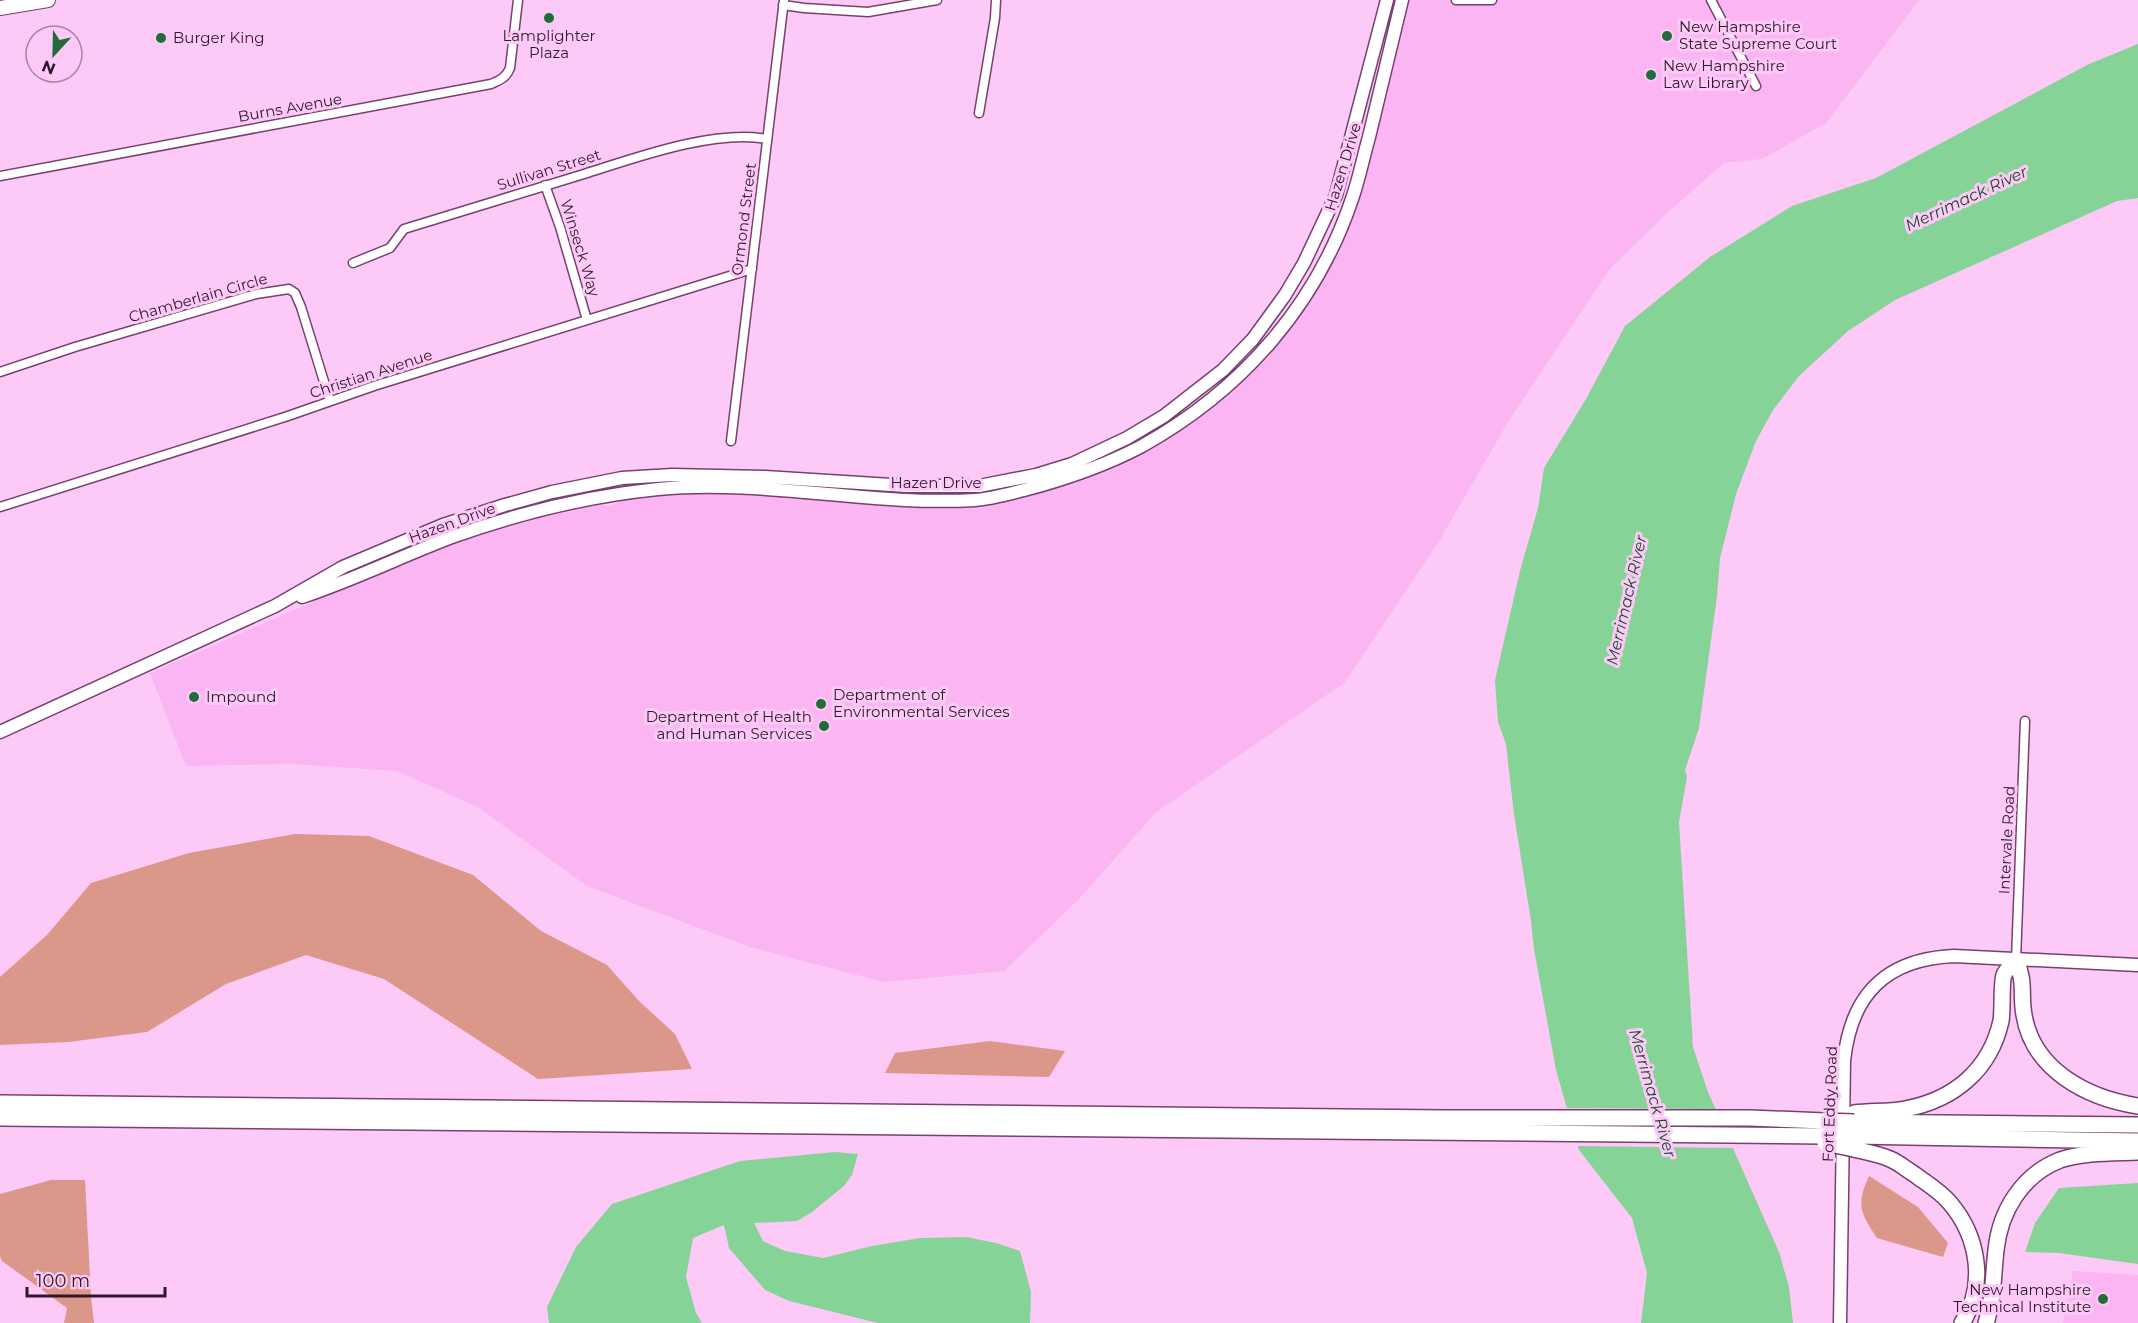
<svg xmlns="http://www.w3.org/2000/svg" width="2138" height="1323" viewBox="0 0 2138 1323" font-family="Montserrat,sans-serif">
	<style>
		.built { fill: #fbb5f2 }
		.green { fill: #da978a }
		.water { fill: #86d398 }
		.pier { fill: #fdc9f6 }
		.lines { fill: none; stroke-linecap: round; stroke-linejoin: round }
		.street-casing { stroke: #774071; stroke-width: 11 }
		.secondary-casing { stroke: #774071; stroke-width: 15 }
		.primary-casing { stroke: #774071; stroke-width: 16 }
		.highway-casing { stroke: #774071; stroke-width: 18 }
		.street { stroke: #fff; stroke-width: 8 }
		.secondary { stroke: #fff; stroke-width: 12 }
		.primary { stroke: #fff; stroke-width: 14 }
		.highway { stroke: #fff; stroke-width: 15 }
		.highway-bridge-casing { stroke: #774071; stroke-width: 18; stroke-linecap: butt }
		.highway-bridge { stroke: #fff; stroke-width: 15 }
		.poi-dot { fill: #216c3a; stroke: #fdc9f6; stroke-width: 2 }
		.labels { text-anchor: middle; stroke-width: 6; stroke-linejoin: round; paint-order: stroke }
		.poi-label { font-size: 15px; fill: #2f172c; stroke: #fdc9f6; text-anchor: start }
		.street-label { font-size: 15px; fill: #2f172c; stroke: #fdc9f6 }
		.water-label { font-size: 16px; font-style: italic; fill: #144c27; stroke: #fdc9f6 }
	</style>
	<rect width="100%" height="100%" fill="#fdc9f6"/>
	<!-- built -->
	<path class="built" d="M1410,0H1919L1826,123L1762,159L1724,163L1670,210L1608,271L1508,422L1439,541L1344,683L1155,813L1080,898L1004,971L884,982L753,948L587,886L478,807L397,771L292,764L186,766L150,673L377,574L500,526L569,508L592,504L611,506L629,497L669,493H738L898,506L959,508L1041,493L1074,484L1139,455L1164,442L1208,411L1243,381L1267,356L1286,334L1310,301L1338,251L1366,176Z
		M2073,1271L2138,1275V1323H2063Z"/>
	<!-- green -->
	<path class="green" d="M295,834L369,836L473,875L541,931L607,965L639,1001L675,1034L692,1069L538,1079L384,979L306,955L226,984L147,1032L68,1042L0,1045V977L47,935L91,883L189,853Z
		M990,1041L1065,1051L1049,1077L885,1073L895,1053Z
		M1869,1176L1918,1207L1948,1243L1943,1257L1877,1238C1860,1212 1856,1205 1869,1176Z
		M51,1180H85L91,1297L94,1323H64L67,1308L2,1261L0,1256V1194Z"/>
	<!-- water -->
	<path class="water" d="M2138,44V198L2117,201L1895,300L1848,331L1799,376L1773,410L1756,441L1736,494L1720,558L1717,596L1699,728L1685,770L1687,777L1679,822L1693,1047L1708,1092L1779,1252L1789,1287L1793,1323H1641L1647,1273L1632,1218L1579,1150L1556,1070L1534,949L1531,921L1514,814L1506,744L1498,722L1495,680L1520,571L1538,508L1544,468L1586,399L1625,326L1710,257L1792,206L1876,178L2089,64Z
		M835,1152L858,1154L852,1175L844,1186L812,1212L797,1221L754,1223L763,1241L785,1251L823,1258L872,1246L920,1238L966,1237L996,1243L1020,1251L1031,1292L1030,1323H878L789,1301L765,1290L729,1248L724,1225L693,1238L686,1277L696,1313L702,1323H549L547,1307L576,1247L612,1204L740,1161Z
		M2138,1183V1264L2059,1253L2025,1252L2035,1223L2059,1188Z"/>
	<!-- pier -->
	<path class="pier" d="M1564,1108L1719,1109L1736,1148L1575,1146Z"/>
	<g class="lines">
		<defs>
			<path id="street" d="M1456,0H1492
				M1711,0L1756,86
				M783,5L804,8L868,12L937,0
				M979,113L995,18L996,0
				M0,176L491,84C500,80 506,78 510,68L518,0
				M545,185L560,227L587,320
				M353,263L390,248L404,229C464,211 524,192 584,174C635,158 714,129 767,139
				M0,372L75,347L256,294L289,289L295,293L301,307L330,401
				M731,441L784,0
				M0,507L285,417L374,386L752,269
				M2016,960L2025,721"/>
			<path id="secondary" d="M302,597C353,580 402,556 452,537C519,513 588,496 658,489C764,479 869,506 975,500C991,499 1008,494 1024,490C1066,479 1104,466 1142,446C1241,391 1316,306 1352,199C1359,179 1363,158 1369,137C1380,92 1391,46 1402,0
				M0,732L275,606L343,567L443,525L505,505L552,492L622,478L672,475L765,477L907,486H979L1036,475L1072,464L1127,438L1164,416L1223,370L1253,339L1285,295L1304,263L1336,195L1387,0
				M1840,1323L1844,1061C1851,994 1886,959 1954,956L2138,965"/>
			<path id="primary" d="M0,8L48,0"/>
			<path id="highway" d="M0,1103L1445,1118H1750L1825,1121
				M1854,1113C1871,1111 1889,1112 1905,1109C1954,1100 1990,1070 2001,1021C2003,1009 2001,982 2004,975C2006,970 2013,964 2016,960C2026,983 2020,993 2024,1015C2033,1070 2087,1098 2138,1106
				M0,1118L1825,1136
				M1854,1122L2138,1125
				M1854,1136L2138,1141
				M1854,1149C1866,1152 1879,1154 1890,1159C1898,1162 1906,1169 1914,1174C1926,1183 1940,1191 1950,1203C1978,1236 1987,1285 1962,1323
				M1986,1323C1994,1299 1993,1275 1996,1250C2000,1211 2022,1175 2060,1160C2084,1152 2113,1153 2138,1152"/>
		</defs>
		<!-- street casing -->
		<use href="#street" class="street-casing"/>
		<!-- secondary casing -->
		<use href="#secondary" class="secondary-casing"/>
		<!-- primary casing -->
		<use href="#primary" class="primary-casing"/>
		<!-- highway casing -->
		<use href="#highway" class="highway-casing"/>
		<!-- street -->
		<use href="#street" class="street"/>
		<!-- secondary -->
		<use href="#secondary" class="secondary"/>
		<!-- primary -->
		<use href="#primary" class="primary"/>
		<!-- highway -->
		<use href="#highway" class="highway"/>
		<defs>
			<path id="highway-bridge" d="M1825,1121L1854,1122
				M1825,1136H1854
				M1825,1143L1854,1149"/>
		</defs>
		<!-- highway-bridge casing -->
		<use href="#highway-bridge" class="highway-bridge-casing"/>
		<!-- highway-bridge -->
		<use href="#highway-bridge" class="highway-bridge"/>
	</g>
	<!-- markers -->
	<g class="poi-dot">
		<circle cx="549" cy="18" r="6"/>
		<circle cx="1667" cy="36" r="6"/>
		<circle cx="161" cy="38" r="6"/>
		<circle cx="1651" cy="75" r="6"/>
		<circle cx="194" cy="697" r="6"/>
		<circle cx="821" cy="704" r="6"/>
		<circle cx="824" cy="726" r="6"/>
		<circle cx="2103" cy="1299" r="6"/>
	</g>
	<g class="labels">
		<!-- poi labels -->
		<g class="poi-label">
			<text x="1679" y="32">New Hampshire<tspan x="1679" dy="17">State Supreme Court</tspan></text>
			<text x="549" y="41" text-anchor="middle">Lamplighter<tspan x="549" dy="17">Plaza</tspan></text>
			<text x="173" y="43">Burger King</text>
			<text x="1663" y="71">New Hampshire<tspan x="1663" dy="17">Law Library</tspan></text>
			<text x="833" y="700">Department of<tspan x="833" dy="17">Environmental Services</tspan></text>
			<text x="206" y="702">Impound</text>
			<text x="812" y="722" text-anchor="end">Department of Health<tspan x="812" dy="17">and Human Services</tspan></text>
			<text x="2091" y="1295" text-anchor="end">New Hampshire<tspan x="2091" dy="17">Technical Institute</tspan></text>
		</g>
		<!-- street labels -->
		<g class="street-label">
			<text transform="translate(290 108) rotate(-10)" y="5">Burns Avenue</text>
			<text transform="translate(1343 167) rotate(-73)" y="5">Hazen Drive</text>
			<text transform="translate(549 170) rotate(-17)" y="5">Sullivan Street</text>
			<text transform="translate(744 219) rotate(-83)" y="5">Ormond Street</text>
			<text transform="translate(580 248) rotate(73)" y="5">Winseck Way</text>
			<text transform="translate(198 298) rotate(-16)" y="5">Chamberlain Circle</text>
			<text transform="translate(371 374) rotate(-18)" y="5">Christian Avenue</text>
			<text x="936" y="488">Hazen Drive</text>
			<text transform="translate(452 523) rotate(-20)" y="5">Hazen Drive</text>
			<text transform="translate(2007 840) rotate(-87)" y="5">Intervale Road</text>
			<text transform="translate(1830 1104) rotate(-88)" y="5">Fort Eddy Road</text>
		</g>
		<!-- water labels -->
		<g class="water-label">
			<text transform="translate(1966 198) rotate(-25)" y="6">Merrimack River</text>
			<text transform="translate(1626 600) rotate(-77)" y="6">Merrimack River</text>
			<text transform="translate(1653 1093) rotate(74)" y="6">Merrimack River</text>
		</g>
	</g>
	<!-- north arrow -->
	<g transform="translate(54 54) rotate(202)"><circle r="28" fill="#fdc9f6" stroke="#ab82a5" stroke-width="1.5"/>
	<path d="M0-4.5L10 22L0 15L-10 22Z" fill="#216c3a"/>
	<text y="-9" font-size="16" font-weight="bold" text-anchor="middle" fill="#2f172c">N</text>
	</g>
	<!-- scale -->
	<path d="M27 1287v9h138v-9" fill="none" stroke="#2f172c" stroke-width="3"/>
	<text x="36" y="1287" font-size="18" fill="#2f172c" stroke="#fdc9f6" stroke-width="4.5" paint-order="stroke">100 m</text>
</svg>
